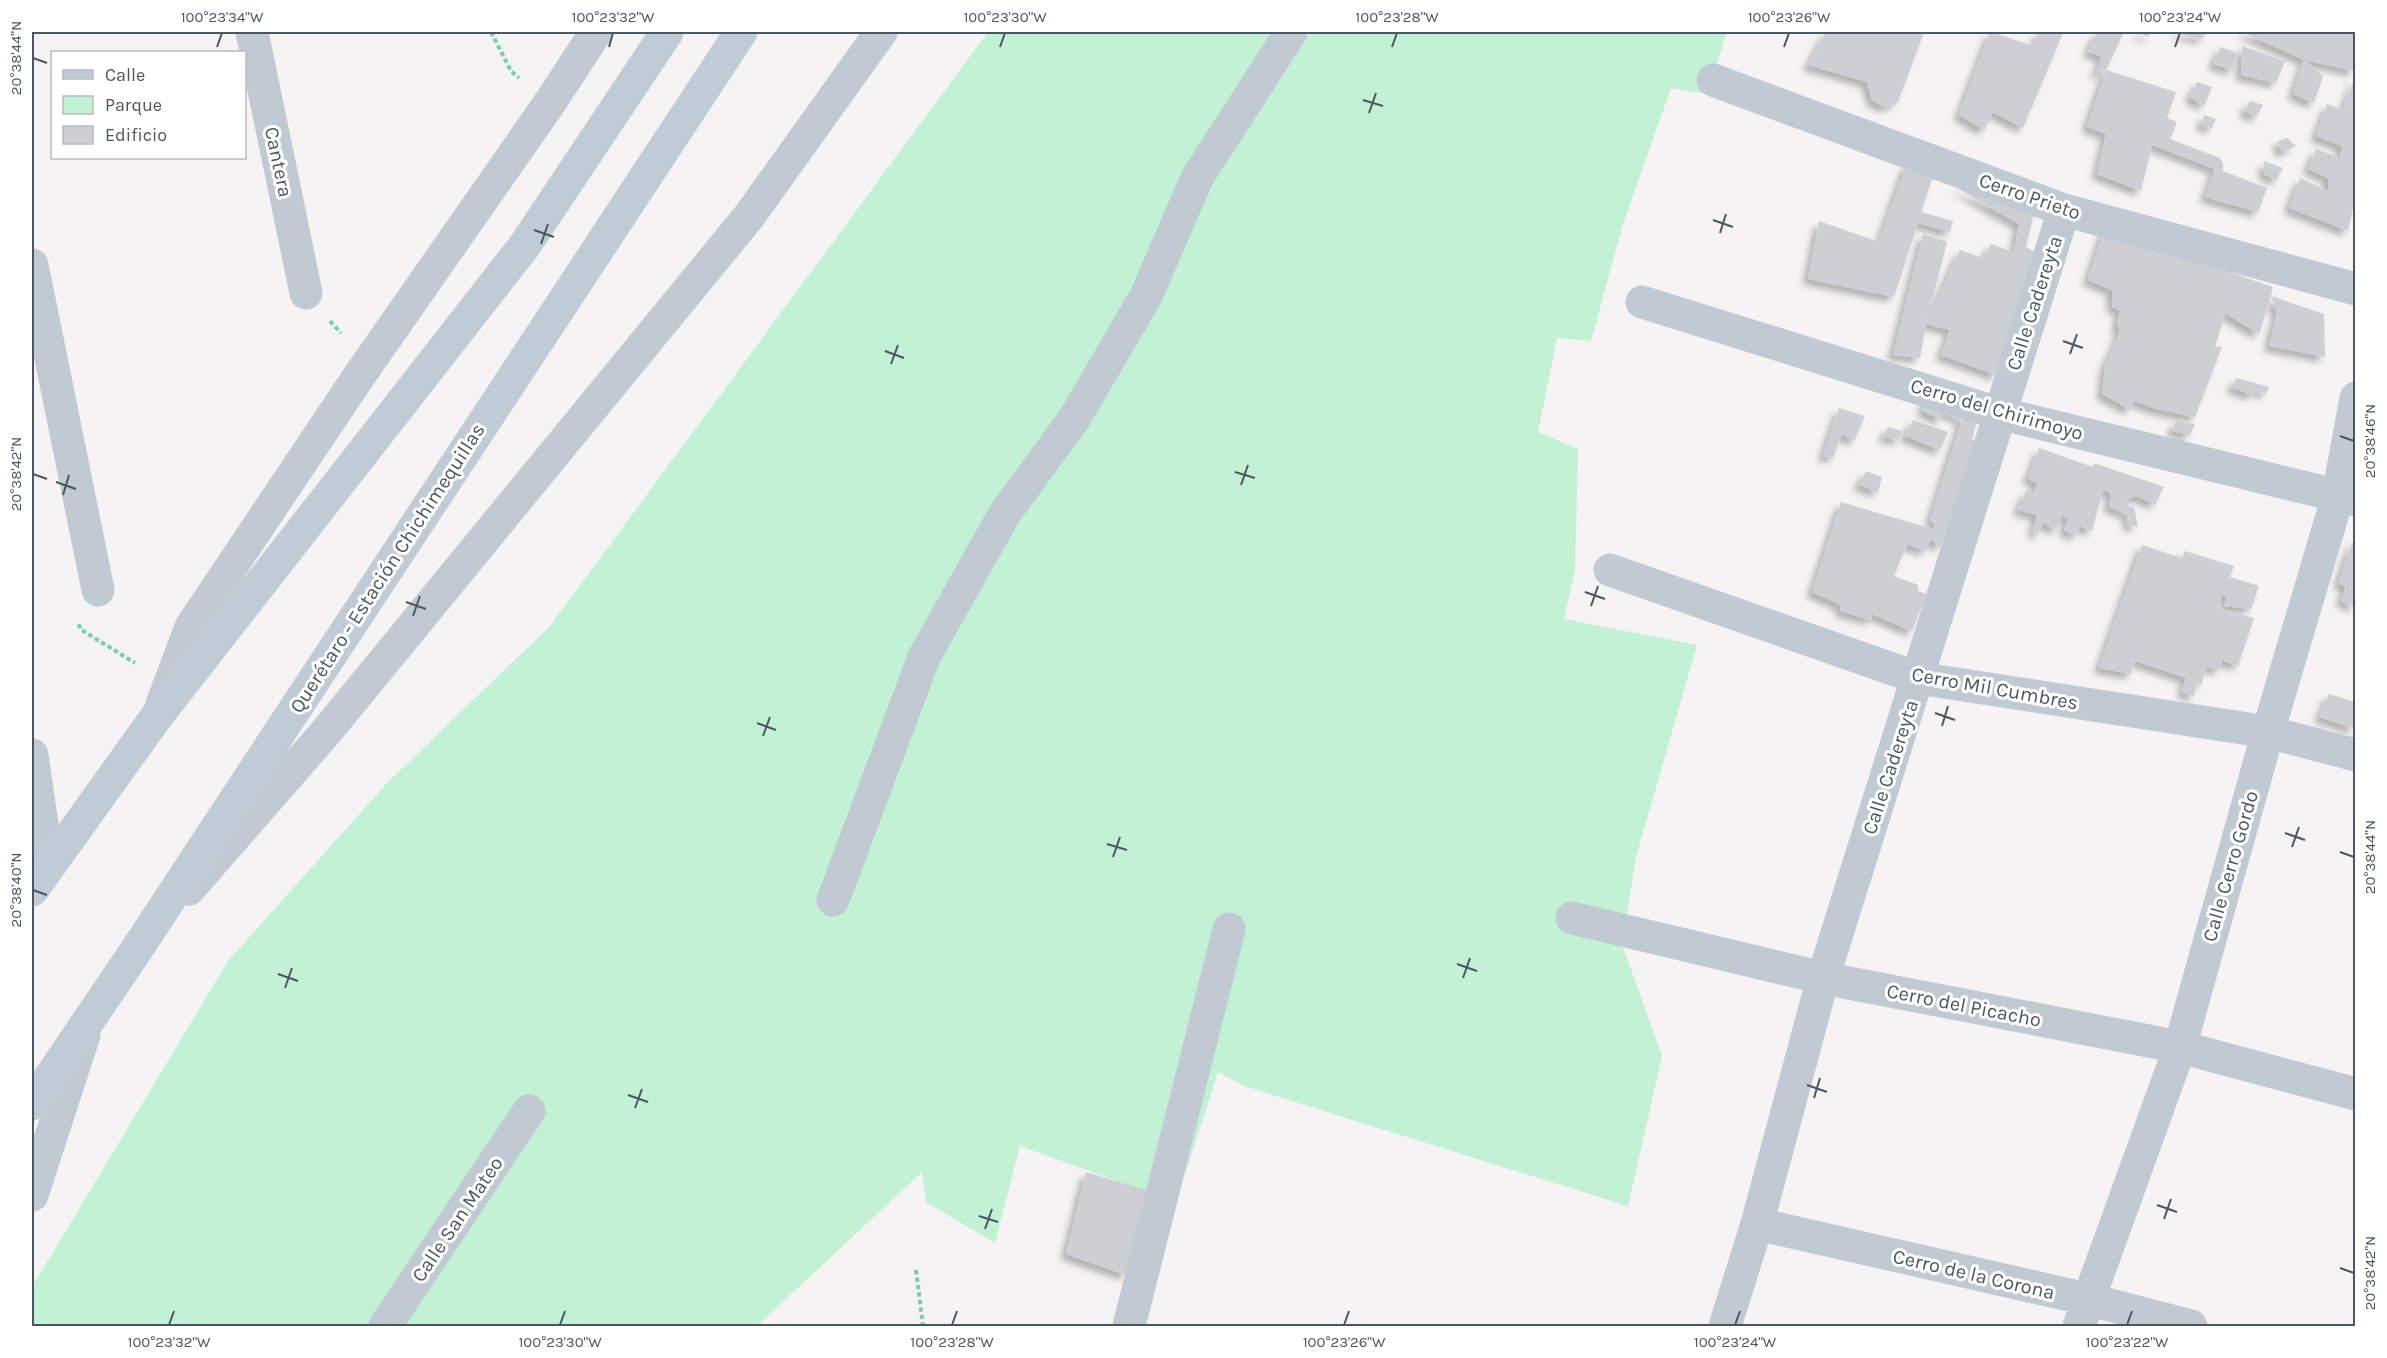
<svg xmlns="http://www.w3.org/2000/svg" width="2387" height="1358" viewBox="0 0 2387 1358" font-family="Karla,sans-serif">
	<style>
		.green { fill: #c3f1d5 }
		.building { fill: #cdcfd5; filter: url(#shadow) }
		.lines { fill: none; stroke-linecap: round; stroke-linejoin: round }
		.path { stroke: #7ad0a6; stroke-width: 4; stroke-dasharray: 4.5 3; stroke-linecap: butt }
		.minor { stroke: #c1cad2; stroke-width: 33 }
		.tertiary { stroke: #c1cad2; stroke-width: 33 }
		.secondary { stroke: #c1cbd6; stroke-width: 33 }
		.ticks { fill: none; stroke: #4a5661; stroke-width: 2 }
		.labels { text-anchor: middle; stroke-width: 6; stroke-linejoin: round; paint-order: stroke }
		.street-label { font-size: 20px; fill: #4a5661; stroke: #fff }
		.neatline { fill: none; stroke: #4a5661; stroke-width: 2 }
		.ticks-label { font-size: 15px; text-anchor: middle; fill: #4a5661 }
	</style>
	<defs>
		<filter id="shadow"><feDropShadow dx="-5.5" dy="5.5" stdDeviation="3" flood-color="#0004"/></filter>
	</defs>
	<rect width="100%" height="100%" fill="#f5f3f3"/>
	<!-- green -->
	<path class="green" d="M988,32H1727L1707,94L1671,88L1623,224L1591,341L1557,338L1538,432L1578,449L1575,570L1564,619L1697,645L1636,857L1622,944L1662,1056L1628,1206L1244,1086L1218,1072L1187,1169L1173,1201L1020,1146L995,1243L926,1202L922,1172L757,1326H32V1287L228,961L387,783L550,626Z"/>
	<!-- building -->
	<path class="building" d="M1826,32H1924L1898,102L1884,107L1872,100L1867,82L1808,65Z
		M1990,32L2034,46L2038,32L2063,33L2023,128L1993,112L1984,130L1959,115Z
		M2097,32H2124L2106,70L2176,92L2167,118L2177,122L2170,139L2220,158L2223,164V171L2267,188L2258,212L2205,197L2215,169L2152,145L2141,191L2097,174L2106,134L2087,127L2106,70L2095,75L2102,57L2088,52Z
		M2137,32H2151L2148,37Z
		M2172,32H2208L2201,39Z
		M2242,32H2355V71L2304,60Z
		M2242,46L2285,61L2276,83L2241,75Z
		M2221,47L2237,53L2233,70L2213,64Z
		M2304,60L2323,76L2314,103L2293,94Z
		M2355,76V199L2348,231L2289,208L2300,178L2328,191V178L2308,169L2316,149L2340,158L2342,146L2316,136L2327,104L2343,110Z
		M2197,82L2212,87L2204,106L2190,97Z
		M2250,101L2263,105L2256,117L2244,111Z
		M2204,115L2216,119L2212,128L2201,125Z
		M2287,138L2296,146L2282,152L2277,142Z
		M2264,161L2283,168L2276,180L2264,174Z
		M1907,163L1935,170L1921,212L1953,221L1950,232L1918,223L1894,297L1808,279L1819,221L1879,242Z
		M1955,187L2034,213L2026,247L2039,254L1996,375L1941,355L1950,330L1926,324L1920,358L1893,355L1923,234L1947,242L1926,324L1960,250L1983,258L1991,244L2014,252L2019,224Z
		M2104,229L2273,287L2271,296L2324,314L2325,357L2269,346L2277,312L2271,296L2259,334L2225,313L2215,347H2222L2195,417L2156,409L2135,401L2129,409L2102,394L2105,366L2120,332L2117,325L2120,310L2112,307V290L2088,280Z
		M2237,378L2269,387L2266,394L2254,389L2252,395L2231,387Z
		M1930,392L1974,420L1976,425L1972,440L1984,444L1960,492L1940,548L1931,539L1925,551L1907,544L1894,576L1918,585V591L1927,594L1912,631L1872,614L1871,620L1840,611L1841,605L1812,592L1841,502L1933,529L1935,524L1930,520L1962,420L1943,411L1941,420L1922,410Z
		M1839,408L1865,416L1854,441L1842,434L1833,458L1823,456Z
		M1913,420L1948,432L1940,450L1905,436Z
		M2176,421L2195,424L2190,435L2172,431Z
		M1888,427L1902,431L1899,440L1883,437Z
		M2039,448L2093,467L2094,463L2164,487L2155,504L2136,496L2126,500L2127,506L2134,507L2138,527L2127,524L2129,515L2109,507L2111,493L2103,490L2092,531L2080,526L2076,536L2064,530L2068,518L2061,516L2057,530L2043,523L2037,536L2033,531L2037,515L2018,510L2026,491L2034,493L2037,483L2028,479Z
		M1866,471L1882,477L1878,492L1859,485Z
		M2355,537V607L2341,601L2346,587L2339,583L2347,555Z
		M2142,545L2182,558L2185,551L2234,566L2230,577L2259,586L2251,609L2224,606L2227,597L2221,595L2218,609L2254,618L2238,666L2222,660L2220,670L2207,667L2201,685L2196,683L2194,697L2182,692L2186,678L2135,661L2131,674L2099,668Z
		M2329,694L2355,702V729L2319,717Z
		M1086,1172L1150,1191L1126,1275L1066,1254Z"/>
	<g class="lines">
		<!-- path -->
		<path class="path" d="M491,32L511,71L519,78
			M330,321L341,333
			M79,624L80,629L135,663
			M916,1270L923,1326"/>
		<!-- minor -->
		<path class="minor" d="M252,32L306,293
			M1713,80L2064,210L2356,289
			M32,265L98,590
			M1642,302L1998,413L2356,500
			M1610,570L1918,678L2268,732L2356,755
			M32,755L48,866
			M833,900L924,657L1005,513L1074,419L1146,296L1197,178L1291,32
			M1572,918L1823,978L2180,1047L2356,1094
			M32,1195L84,1035
			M1757,1224L2087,1299L2191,1326
			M385,1326L529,1111
			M1129,1326L1229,929
			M1725,1326L1757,1224L1823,978L2064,210
			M2079,1326L2180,1047L2268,732L2338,496L2356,398"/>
		<!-- tertiary -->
		<path class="tertiary" d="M162,704L191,627L357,379L551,101L596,32
			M189,889L326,732L750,215L881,32"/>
		<!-- secondary -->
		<path class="secondary" d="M32,890L157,716L525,245L667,32
			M32,1104L137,949L741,32"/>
	</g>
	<!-- ticks -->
	<path class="ticks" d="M217,47L222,33M609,47L613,33M1000,47L1005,33M1392,47L1397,33M1784,47L1789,33M2175,47L2180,33M33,58L47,63M1363,100L1383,106M1369,113L1376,93M1713,220L1733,227M534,230L554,237M1720,233L1726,214M541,244L548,224M2063,341L2083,348M885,351L904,358M2070,354L2077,334M891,364L898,345M2340,436L2354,441M1235,472L1255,478M33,474L47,479M56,482L76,489M1241,485L1248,465M63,495L69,475M1585,592L1605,599M406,602L426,609M1591,606L1598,586M413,616L420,596M1935,713L1955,720M757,723L776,730M1942,726L1948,706M763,736L770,717M2285,833L2305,840M1107,844L1127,850M2292,847L2299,827M2340,852L2354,857M1113,857L1120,837M33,890L47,895M1457,964L1477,971M278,974L298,981M1463,978L1470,958M285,988L292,968M1807,1085L1827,1092M628,1095L648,1102M1814,1098L1820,1078M635,1108L642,1089M2157,1205L2177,1212M979,1216L998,1222M2164,1219L2171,1199M985,1229L992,1209M2340,1268L2354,1273M169,1325L174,1311M560,1325L565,1311M952,1325L957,1311M1344,1325L1349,1311M1735,1325L1740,1311M2127,1325L2132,1311"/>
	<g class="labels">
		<!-- street labels -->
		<g class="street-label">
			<text transform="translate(279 162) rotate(78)" y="7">Cantera</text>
			<text transform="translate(2030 196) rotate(19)" y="7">Cerro Prieto</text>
			<text transform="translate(2034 303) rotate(-72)" y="7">Calle Cadereyta</text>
			<text transform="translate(1997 409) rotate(16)" y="7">Cerro del Chirimoyo</text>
			<text transform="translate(387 568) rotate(-57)" y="7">Querétaro - Estación Chichimequillas</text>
			<text transform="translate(1995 688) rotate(10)" y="7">Cerro Mil Cumbres</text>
			<text transform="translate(1890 767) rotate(-72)" y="7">Calle Cadereyta</text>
			<text transform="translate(2230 866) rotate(-74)" y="7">Calle Cerro Gordo</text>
			<text transform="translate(1964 1005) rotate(11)" y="7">Cerro del Picacho</text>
			<text transform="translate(457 1219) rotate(-56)" y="7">Calle San Mateo</text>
			<text transform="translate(1974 1274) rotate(13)" y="7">Cerro de la Corona</text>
		</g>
	</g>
	<!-- border -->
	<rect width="2387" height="1358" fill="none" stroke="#ffffff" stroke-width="66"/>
	<!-- legend -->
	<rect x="51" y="51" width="195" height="108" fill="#ffffff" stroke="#b7bbc0" stroke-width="1.5"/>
	<rect x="63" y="70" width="30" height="9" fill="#c1cbd6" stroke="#b7bbc0" stroke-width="1.5"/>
	<text x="105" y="81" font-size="18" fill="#4a5661">Calle</text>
	<rect x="63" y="96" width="30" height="18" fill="#c3f1d5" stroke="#b7bbc0" stroke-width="1.5"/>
	<text x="105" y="111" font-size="18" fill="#4a5661">Parque</text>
	<rect x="63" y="126" width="30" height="18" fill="#cdcfd5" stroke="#b7bbc0" stroke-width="1.5"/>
	<text x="105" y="141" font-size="18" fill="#4a5661">Edificio</text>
	<rect x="33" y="33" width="2321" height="1292" class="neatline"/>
	<g class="ticks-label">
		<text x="222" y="22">100°23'34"W</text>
		<text x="613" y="22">100°23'32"W</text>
		<text x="1005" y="22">100°23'30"W</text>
		<text x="1397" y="22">100°23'28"W</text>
		<text x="1789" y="22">100°23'26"W</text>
		<text x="2180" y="22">100°23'24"W</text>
		<text transform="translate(16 58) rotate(-90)" y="5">20°38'44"N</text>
		<text transform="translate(2370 441) rotate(-90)" y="5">20°38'46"N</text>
		<text transform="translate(16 474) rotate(-90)" y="5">20°38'42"N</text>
		<text transform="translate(2370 857) rotate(-90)" y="5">20°38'44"N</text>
		<text transform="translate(16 890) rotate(-90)" y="5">20°38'40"N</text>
		<text transform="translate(2370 1273) rotate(-90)" y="5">20°38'42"N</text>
		<text x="169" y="1347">100°23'32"W</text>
		<text x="560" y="1347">100°23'30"W</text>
		<text x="952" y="1347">100°23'28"W</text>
		<text x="1344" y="1347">100°23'26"W</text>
		<text x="1735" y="1347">100°23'24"W</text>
		<text x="2127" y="1347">100°23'22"W</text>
	</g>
</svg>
